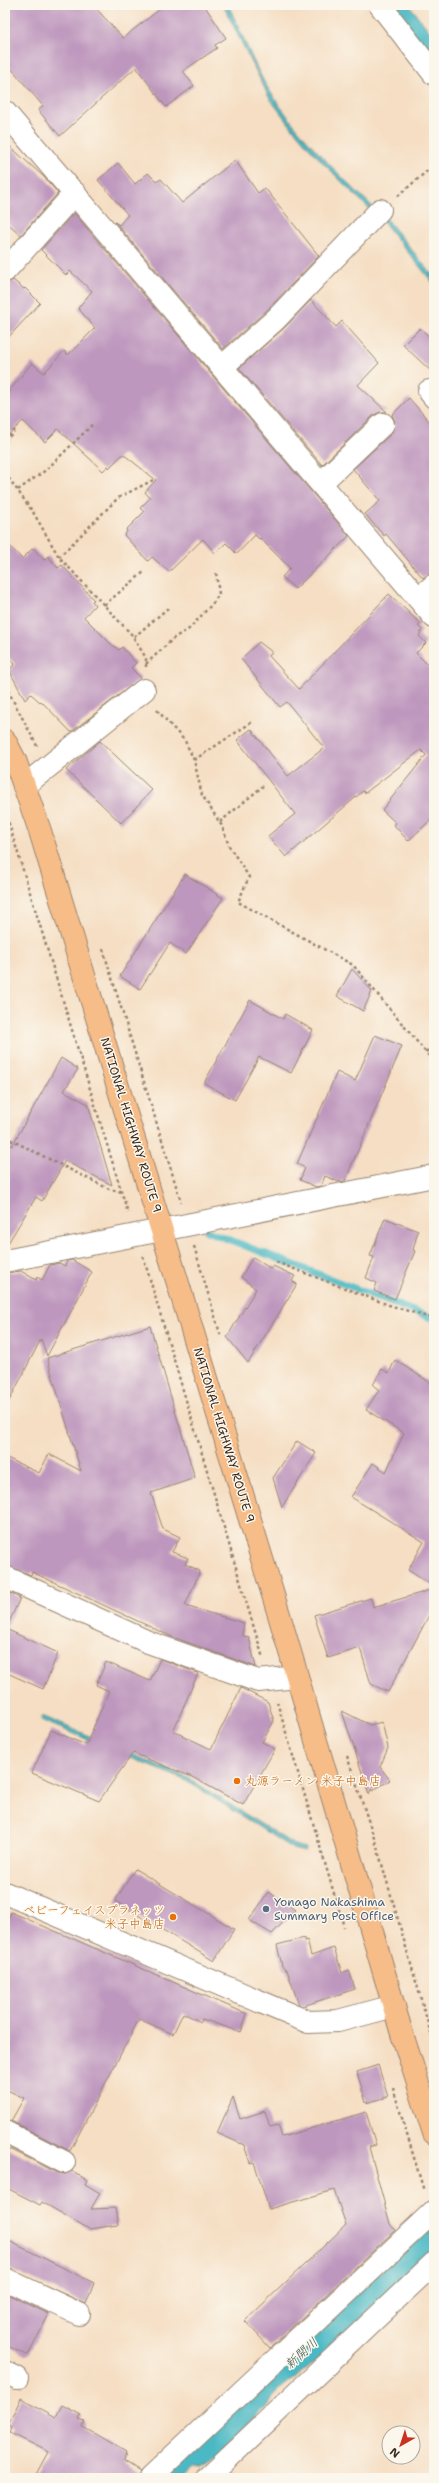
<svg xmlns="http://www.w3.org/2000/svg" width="439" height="2483" viewBox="0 0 439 2483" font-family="'Shantell Sans','Klee One',sans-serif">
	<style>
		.water { fill: #4bb9c5; stroke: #437272 }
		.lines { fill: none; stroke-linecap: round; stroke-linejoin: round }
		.stream { stroke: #4bb9c5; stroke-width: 7 }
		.building { fill: #be97be }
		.minor-casing { stroke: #988470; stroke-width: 24 }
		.highway-casing { stroke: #988470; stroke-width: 24 }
		.path { stroke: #988470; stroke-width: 2.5; stroke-dasharray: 3 3; stroke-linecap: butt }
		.minor { stroke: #fff; stroke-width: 22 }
		.highway { stroke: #f7bd88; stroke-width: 22 }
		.food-dot { fill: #e8710a; stroke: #fbf7ec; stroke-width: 1.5 }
		.service-dot { fill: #5c6f8a; stroke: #fbf7ec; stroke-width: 1.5 }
		.labels { text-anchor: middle; stroke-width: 3; stroke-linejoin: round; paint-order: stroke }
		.street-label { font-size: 12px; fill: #3b2a1e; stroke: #fbf7ec }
		.food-label { font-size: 12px; fill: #c56008; stroke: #fbf7ec; text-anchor: start }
		.service-label { font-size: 12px; fill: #4e5e75; stroke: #fbf7ec; text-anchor: start }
		.water-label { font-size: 13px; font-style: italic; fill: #415c58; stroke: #fbf7ec }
	</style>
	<rect width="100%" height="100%" fill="#fbf7ec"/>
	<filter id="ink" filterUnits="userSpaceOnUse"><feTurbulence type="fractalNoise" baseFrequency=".025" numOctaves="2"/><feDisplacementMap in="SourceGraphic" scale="8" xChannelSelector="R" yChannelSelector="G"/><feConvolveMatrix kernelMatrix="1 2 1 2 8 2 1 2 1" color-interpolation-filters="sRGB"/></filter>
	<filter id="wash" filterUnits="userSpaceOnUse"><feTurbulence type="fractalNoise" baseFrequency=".012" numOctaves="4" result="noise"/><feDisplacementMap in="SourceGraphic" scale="16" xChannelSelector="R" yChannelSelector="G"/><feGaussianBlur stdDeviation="0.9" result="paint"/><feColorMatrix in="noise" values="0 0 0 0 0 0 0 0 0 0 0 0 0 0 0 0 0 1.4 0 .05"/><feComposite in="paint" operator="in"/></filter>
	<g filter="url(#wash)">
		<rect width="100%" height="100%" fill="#f5dec3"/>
		<!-- water -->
		<path class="water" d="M223,5H228C242,33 253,64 269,90C298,135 336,172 374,208L372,211C334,175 299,140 269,97Z
			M389,5H409L434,37V63Z
			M385,217L434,277V284L381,219Z
			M42,1716L190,1779L294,1845L306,1848L305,1852L293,1849L189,1782L41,1720Z
			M434,2220V2247C395,2287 356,2325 315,2362C299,2377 277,2388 266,2407L203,2468L195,2469L186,2478H162Z"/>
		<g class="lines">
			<!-- stream -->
			<path class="stream" d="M207,1231L434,1319"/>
		</g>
		<g id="blocks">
			<!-- building -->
			<path class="building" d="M5,5H93L123,38L165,5H204L226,38L215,45L217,48L183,71L194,86L166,107L136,67L60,136L38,110L43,106L5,61Z
				M5,142L44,177L58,193L21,235L5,221Z
				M235,160L258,193L265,188L319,256L267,310L223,349L115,222L119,225L128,215L98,180L118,163L135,184L148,173L155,180L158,181L161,179L182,203Z
				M74,213L349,536L295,589L282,577L290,568L260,538L259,539L255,535L237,554L226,543L215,553L203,539L169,572L152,557L148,561L124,535L127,532L126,530L144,512L140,508L150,498L145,492L156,480L123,454L109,468L108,466L103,471L58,429L45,442L23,421L5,438V396L32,363L44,373L64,351L68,355L95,328L78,308L92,291L70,271L66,275L41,250Z
				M13,280L24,289L25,288L40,303L5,341V283Z
				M311,300L336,327L342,321L379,363L358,385L387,412H380L374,415L322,465L239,368L284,328Z
				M420,328L434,341V374L403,345Z
				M409,398L434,427V570L423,578L386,534L384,536L365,514L380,501L353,469L392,433L395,421L392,415Z
				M5,541L22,559L33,548L44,560L48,556L58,568L62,565L94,600L92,601L95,605L84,617L110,643L119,650L122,647L136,663L131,668L141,678L71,732L41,701L40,702L31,694L25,700L9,670L15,664L5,653Z
				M389,594L421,624L418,626L422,630L419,636L426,643L416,653L434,671V817L408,841L394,825L396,823L382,810L426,755L421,750L365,793L363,791L286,857L268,836L295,814L237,740L251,729L288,776L324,748L287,702L280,707L241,659L259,642L272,652L269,656L299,689Z
				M100,741L152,790L121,823L66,770Z
				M185,874L223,898L186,954L170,943L140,989L120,976Z
				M352,969L372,991L363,1011L337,996Z
				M250,1000L283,1019L285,1014L313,1030L291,1073L259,1057L235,1100L204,1083Z
				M375,1035L402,1046L345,1181L339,1182L325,1176L321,1186L316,1187L300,1180L305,1168L297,1164L337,1072L355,1081Z
				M61,1058L78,1069L64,1091L88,1104L112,1185L65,1161L42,1201L36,1197L5,1248V1142L12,1146Z
				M385,1218L418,1231L413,1250L415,1251L395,1299L374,1291L377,1283L366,1278L374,1257L370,1256Z
				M253,1257L271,1269L273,1266L295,1276L292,1281L297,1284L248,1363L227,1337L256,1289L241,1277Z
				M72,1260L92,1272L47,1356L41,1339L5,1409V1273L21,1271L36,1280L37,1277L42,1280L50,1265L59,1263L65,1266L67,1261Z
				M150,1326L195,1478L151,1493L163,1529L180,1537L172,1552L188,1558L185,1564L200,1571L185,1606L244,1623L242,1635L249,1638L256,1667L170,1636L32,1572L31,1575L5,1565V1457L39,1473L49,1454L81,1471L47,1358Z
				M395,1360L434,1385V1587L408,1570L424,1542L351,1497L373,1463L386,1472L404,1433L366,1410L379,1390L373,1385L382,1369L389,1373Z
				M297,1441L316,1453L282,1507L273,1478Z
				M434,1589V1606L388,1692L371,1684L360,1648L328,1658L314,1615L371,1598L373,1607Z
				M5,1591L20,1598L6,1629L58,1653L43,1689L5,1672Z
				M160,1659L198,1673L173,1731L211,1749L241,1688L268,1702L274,1721L262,1742L275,1749L243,1805L192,1777L133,1753L99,1801L32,1773L51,1730L86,1745L109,1691L96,1685L106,1662L150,1681Z
				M342,1711L370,1725L382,1722L388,1748L380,1767L390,1780L372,1791L371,1789L369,1794Z
				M135,1869L234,1929L214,1961L115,1901Z
				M269,1892L295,1910L272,1934L249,1920Z
				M11,1912L247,2014L241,2032L202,2019L201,2022L183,2013L173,2034L139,2019L70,2151L11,2121L24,2098L5,2089V1926Z
				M304,1938V1941L307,1940L311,1956L334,1948L342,1973L349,1970L355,1989L303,2006L299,2005L287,1970H285L282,1966L277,1945Z
				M378,2065L388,2097L366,2103L357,2072Z
				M233,2097L240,2119L265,2111L270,2127L278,2125L282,2137L366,2112L376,2145L369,2147L390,2224L395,2230L270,2348L245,2321L346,2225L334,2190L269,2209L254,2162L250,2163L244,2145L217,2133Z
				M10,2149L58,2173L65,2174L72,2171L87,2180L85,2184L100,2193L91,2209L115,2208L118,2225L89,2229L42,2202L40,2205L5,2187V2161Z
				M5,2239L94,2283L86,2304L5,2267Z
				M5,2293L49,2314L29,2354L26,2355L5,2345Z
				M21,2398L56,2417L62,2405L81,2415L79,2419L85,2421L83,2427L126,2452L124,2462L140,2472L138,2478H35L49,2452L10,2433L12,2427L8,2425Z"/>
		</g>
	</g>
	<g filter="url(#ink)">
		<use href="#blocks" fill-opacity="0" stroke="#988470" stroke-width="1"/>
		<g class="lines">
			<defs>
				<path id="minor" d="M380,5L434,74
					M5,112L434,617
					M5,271L75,193
					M222,367L276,319L380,210
					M429,391L434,397
					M321,483L383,424
					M419,598L434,585
					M24,786L144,690
					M5,1261L434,1176
					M5,1577L148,1642L258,1681L297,1677
					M5,1893L308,2022L338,2021L394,2006
					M5,2132L64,2162
					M5,2279L79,2314
					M5,2372L17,2378
					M150,2478L434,2211
					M207,2478L434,2263"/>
				<path id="highway" d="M5,741L15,760L40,831L280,1618L402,2034L434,2133"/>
			</defs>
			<!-- minor casing -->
			<use href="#minor" class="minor-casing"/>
			<!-- highway casing -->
			<use href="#highway" class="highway-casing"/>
			<!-- path -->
			<path class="path" d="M398,196L434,165
				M5,441L15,430
				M5,473L33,512L59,557L132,635L146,658V667
				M18,490L46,470L92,425
				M59,557L118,498L153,480
				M104,605L144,572
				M134,637L168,608
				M146,664L175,637L189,629L213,603L219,594L216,573
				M5,685L37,746
				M157,710L185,741L194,760L202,795L222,826L229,846L249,877L238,902L353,965L434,1062
				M194,760L252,722
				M5,811L128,1213
				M220,822L263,786
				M103,949L181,1202
				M426,1052L434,1044
				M5,1137L109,1189L122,1192
				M194,1246L221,1337
				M143,1256L263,1658
				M276,1262L389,1305L434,1319
				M277,1702L344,1927
				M347,1756L377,1847L434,2044
				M393,2088L424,2191"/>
			<!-- minor -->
			<use href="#minor" class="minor"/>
			<!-- highway -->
			<use href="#highway" class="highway"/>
		</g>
	</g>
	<!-- markers -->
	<g class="food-dot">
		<circle cx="237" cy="1781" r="4"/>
		<circle cx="173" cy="1917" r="4"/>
	</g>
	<circle class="service-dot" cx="266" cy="1909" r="4"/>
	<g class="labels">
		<!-- street labels -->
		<g class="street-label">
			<text transform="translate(131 1125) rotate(73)" y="4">NATIONAL HIGHWAY ROUTE 9</text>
			<text transform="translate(224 1435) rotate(73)" y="4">NATIONAL HIGHWAY ROUTE 9</text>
		</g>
		<!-- food labels -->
		<g class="food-label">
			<text x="245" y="1785">丸源ラーメン 米子中島店</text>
			<text x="165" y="1914" text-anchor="end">ベビーフェイスプラネッツ<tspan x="165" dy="14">米子中島店</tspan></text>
		</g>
		<!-- service labels -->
		<g class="service-label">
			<text x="274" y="1906">Yonago Nakashima<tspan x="274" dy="14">Summary Post Office</tspan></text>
		</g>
		<!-- water labels -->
		<g class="water-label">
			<text transform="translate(301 2353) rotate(-42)" y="5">新開川</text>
		</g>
	</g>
	<!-- margin -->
	<rect width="439" height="2483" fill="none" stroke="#fbf7ec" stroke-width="20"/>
	<!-- north arrow -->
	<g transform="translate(401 2445) rotate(219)"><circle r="19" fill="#fbf7ec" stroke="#aea59a"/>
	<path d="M0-3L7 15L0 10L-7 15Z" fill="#c8321e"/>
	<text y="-6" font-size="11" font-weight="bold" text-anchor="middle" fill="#3b2a1e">N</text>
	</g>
</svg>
